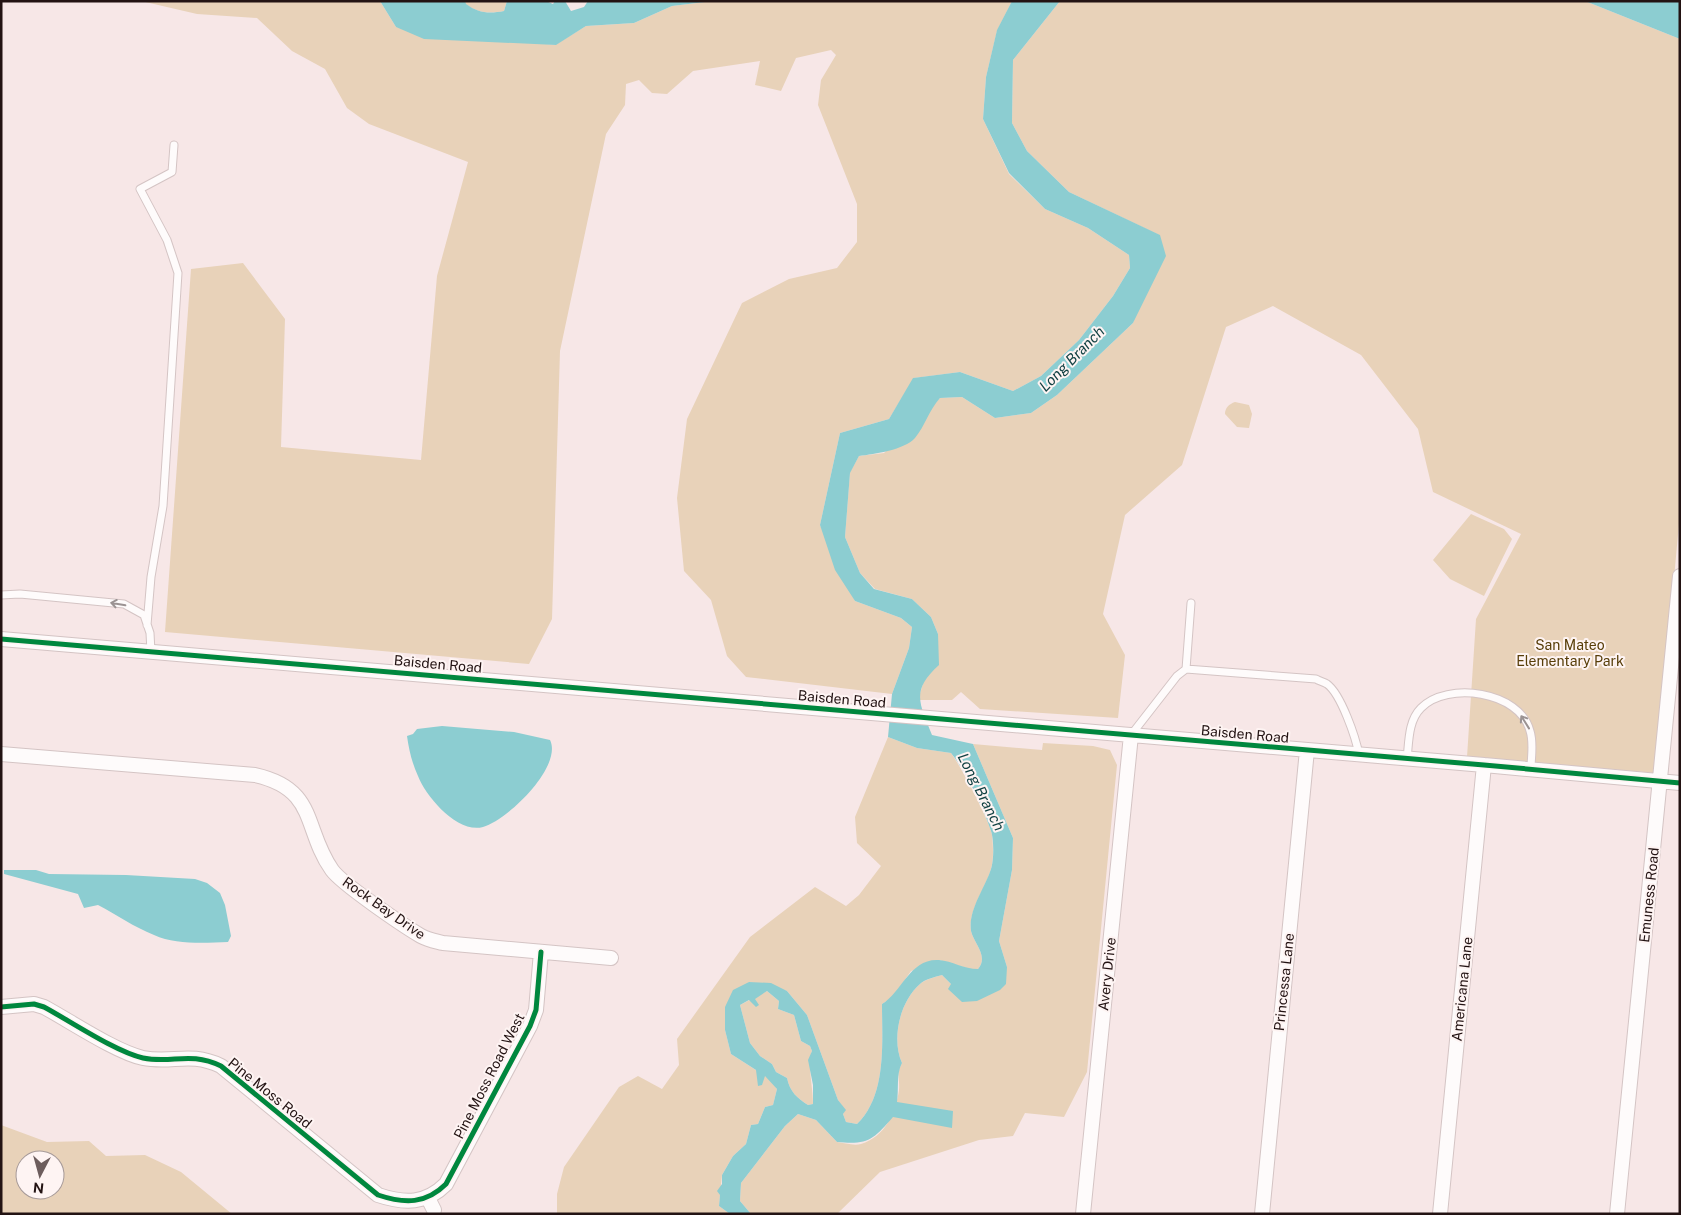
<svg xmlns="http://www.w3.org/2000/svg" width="1681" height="1215" viewBox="0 0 1681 1215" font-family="'Public Sans',sans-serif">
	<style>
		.green { fill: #e8d2b9; fill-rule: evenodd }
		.water { fill: #8ccdd1; fill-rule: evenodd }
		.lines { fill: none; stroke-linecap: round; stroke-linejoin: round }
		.lane-casing { stroke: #d4c4c4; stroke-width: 9 }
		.street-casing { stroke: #d4c4c4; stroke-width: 16 }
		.lane { stroke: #fefbfb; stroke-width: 7 }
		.street { stroke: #fefbfb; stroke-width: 14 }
		.cycleway-casing { stroke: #fef4f3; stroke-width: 8 }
		.cycleway { stroke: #00873e; stroke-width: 5 }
		.oneway { stroke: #9b9393 }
		.labels { text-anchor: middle; stroke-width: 4; stroke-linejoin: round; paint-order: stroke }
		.park-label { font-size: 14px; fill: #583e09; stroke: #fef4f3 }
		.street-label { font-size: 14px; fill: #231313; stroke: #fef4f3 }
		.water-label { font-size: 15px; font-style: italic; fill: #134244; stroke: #fef4f3 }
	</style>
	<rect width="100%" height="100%" fill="#f7e7e7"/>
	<!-- green -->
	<path class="green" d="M141,1H380L396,27L555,45L586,26L634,23L672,6L713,1H1012L997,31L986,77L983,119L1009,174L1045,209L1088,228L1129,255L1130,268L1113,296L1079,340L1041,376L1013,391L960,372L914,378L889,419L840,433L820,525L855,601L901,618L912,627L909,648L892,694L746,677L727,656L711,600L684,571L677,498L687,419L742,303L789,279L837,268L857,242V204L818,105L821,80L836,55L831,50L796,58L781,91L755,85L760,61L693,71L667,94L652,93L639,80L626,84L625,105L606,134L560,351L552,619L529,664L165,632L191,269L243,263L285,319L281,447L421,460L437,276L468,162L369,124L347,108L325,69L292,51L257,18L197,14Z
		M465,1H507L504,11C489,14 478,13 465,4Z
		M1060,1H1585L1680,39V513L1656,773L1467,757L1476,619L1521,534L1433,492L1418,429L1361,355L1273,306L1226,327L1182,465L1125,515L1103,614L1125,655L1118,718L980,709L961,692L952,700H918L938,634L931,617L912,599L875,589L860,573L845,537L850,472L859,456L884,453L940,398L962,397L995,418L1031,413L1057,395L1133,323L1159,235L1069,192L1027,151L1012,123L1013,60Z
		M1235,402L1249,405L1252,414L1249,428L1237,427L1225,414C1225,408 1229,404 1235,402Z
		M1471,514L1504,529L1512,539L1484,596L1450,579L1433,560Z
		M888,737L917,748L951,753C960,765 990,821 992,835C993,844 994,860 991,869C986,888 968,910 971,931C974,944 989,956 978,969H970L939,960L911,971L893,997L882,1004C882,1043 887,1095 857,1124L846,1122L843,1114L845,1110L838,1100L807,1015L787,991L749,982L725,1030L731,1054L770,1079L777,1089L773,1105L765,1107L758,1124L751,1125L746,1144L733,1156L722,1175L719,1206L730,1214H557V1194L564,1167L619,1087L638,1076L662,1089L679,1065L677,1039L750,937L815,887L846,906L859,895L881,866L857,843L855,817Z
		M1043,743L1093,746L1110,750L1117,765L1087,1072L1064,1117L1025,1113L1013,1136L979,1140L880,1172L837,1214H751L740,1201L741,1183L785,1126L798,1114L816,1120L837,1142C844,1143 854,1146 861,1144C885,1137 896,1112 899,1090C900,1079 896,1073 902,1063C891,1039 900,1001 920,984C926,979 935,977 942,975L951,984L1007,967L999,941L1012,870L1013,838L973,744L1042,750Z
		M767,991L779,1001L778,1009L794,1015L801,1041L810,1046L812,1051C807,1063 813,1087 813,1104L808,1105C797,1098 790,1092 787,1078L776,1072L772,1064L760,1056L750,1043L740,1005Z
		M1,1125L47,1142L89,1141L106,1156L145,1155L181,1172L232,1214H1ZM25,1160H55V1190H25Z"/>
	<!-- water -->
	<path class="water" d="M380,1H465L466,4C478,13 489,14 504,11L507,1H546L553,4L555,1H565L571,11L584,7L588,1H713L672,6L634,23L586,26L556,45L424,39L396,27Z
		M1012,1H1060L1013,60L1012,123L1027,151L1069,192L1160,235L1166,256L1133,323L1057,395L1031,413L995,418L962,397L940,398C929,410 925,426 915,438C904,450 875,454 859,456L850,473L845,537L860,573L874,589L912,599L931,617L938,634L939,665C910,691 920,704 932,735L973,744L1013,838L1012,870L999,941L1007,967L1006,984L1000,990L977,1001L962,1002L948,989L951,984L942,975C935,977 925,979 920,984C900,1001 891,1039 902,1063C896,1074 899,1089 897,1102L953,1111L952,1128L893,1117C873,1140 868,1145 837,1142L816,1120L798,1114L785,1126L741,1183L740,1201L751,1214H730L719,1206L720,1195L717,1191L722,1184V1175L733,1156L746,1144L751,1125L758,1124L765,1107L773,1105L777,1089L765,1076L762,1085L758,1086L756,1070L731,1054L725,1030V1007L733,990L749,982L771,983L787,991L807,1015L838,1100L846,1110L843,1114L846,1122L857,1124C887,1095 882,1043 882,1004C902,992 910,958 939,960C952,961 964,969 978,969C989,956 974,944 971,931C968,910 985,888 991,869C994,860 994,840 991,831C983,807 967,773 951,753L917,748L888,737L892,694L909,648L912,627L901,618L855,601L835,570L820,525L840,433L889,419L913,378L960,372L1013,391L1041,376L1079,340L1113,296L1130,268L1129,255L1088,228L1045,209L1009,173L983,119L986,77L997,30ZM767,991L779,1001L778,1009L794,1015L801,1041L810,1046L812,1051L808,1060L813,1085V1104L808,1105C797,1098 790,1092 787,1078L776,1072L772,1064L760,1056L750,1043L740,1005L749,1000L756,1007L759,1005L755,999Z
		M1585,1H1680V39Z
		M442,726L514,732L550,740C563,766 508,820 483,827C458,834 426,797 418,776C412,763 409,750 407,736L413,734L417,729Z
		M4,870H36L49,874L126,875L195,879L207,883L220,893L225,905L231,936L228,942C205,943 176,945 154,935C134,927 117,915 98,905L84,908L78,894L4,874Z"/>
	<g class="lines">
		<defs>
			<path id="lane" d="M1,595L20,594L124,604L144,615L150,633L151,652
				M147,625L151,577L163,506L178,273L167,240L140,189L172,172L174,145
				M1186,669L1191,603
				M1131,735L1177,676L1186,669L1316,679C1319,681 1324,682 1327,684C1341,694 1356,738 1359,755
				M1407,759C1409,742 1408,721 1421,708C1447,681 1520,691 1530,731C1534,743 1531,757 1531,769"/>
			<path id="street" d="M1,639L1484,765L1680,783
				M1,754L255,775C318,789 303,829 332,870C342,884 404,926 421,936C428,940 435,941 443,943L611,958
				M1,1007L34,1004L44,1007C70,1021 116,1052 143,1058C173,1064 189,1051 221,1066L378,1195C405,1204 426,1204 446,1184L530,1026L536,1010L541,952
				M428,1198L434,1210
				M1083,1214L1131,735
				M1262,1214L1307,750
				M1440,1214L1484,765
				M1617,1214L1680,576"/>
		</defs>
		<!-- lane casing -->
		<use href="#lane" class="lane-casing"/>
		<!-- street casing -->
		<use href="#street" class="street-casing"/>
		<!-- lane -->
		<use href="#lane" class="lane"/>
		<!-- street -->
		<use href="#street" class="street"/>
		<defs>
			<path id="cycleway" d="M1,639L1484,765L1680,783
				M1,1007L34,1004L44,1007C70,1021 116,1052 143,1058C173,1064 189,1051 221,1066L378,1195C405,1204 426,1204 446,1184L530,1026L536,1010L541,952"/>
		</defs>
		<!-- cycleway casing -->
		<use href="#cycleway" class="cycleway-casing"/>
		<!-- cycleway -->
		<use href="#cycleway" class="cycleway"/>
	</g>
	<!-- one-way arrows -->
	<defs><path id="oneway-shaft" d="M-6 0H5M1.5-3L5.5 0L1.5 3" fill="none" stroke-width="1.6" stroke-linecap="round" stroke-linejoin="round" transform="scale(1.25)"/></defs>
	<g class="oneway">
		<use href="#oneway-shaft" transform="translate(118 604) rotate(-170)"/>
		<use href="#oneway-shaft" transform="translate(1525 722) rotate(-122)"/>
	</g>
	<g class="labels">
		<!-- park labels -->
		<g class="park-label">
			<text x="1570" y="650">San Mateo<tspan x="1570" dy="16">Elementary Park</tspan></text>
		</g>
		<!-- street labels -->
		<g class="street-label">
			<text transform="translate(438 664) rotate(5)" y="5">Baisden Road</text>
			<text transform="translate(842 699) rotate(5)" y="5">Baisden Road</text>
			<text transform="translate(1245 734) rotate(5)" y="5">Baisden Road</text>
			<text transform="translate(1649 895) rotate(-84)" y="5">Emuness Road</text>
			<text transform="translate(384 908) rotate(35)" y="5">Rock Bay Drive</text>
			<text transform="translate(1107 974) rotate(-84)" y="5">Avery Drive</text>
			<text transform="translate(1284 982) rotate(-84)" y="5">Princessa Lane</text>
			<text transform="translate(1462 989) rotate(-84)" y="5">Americana Lane</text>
			<text transform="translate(489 1076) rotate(-63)" y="5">Pine Moss Road West</text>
			<text transform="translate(270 1093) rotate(39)" y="5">Pine Moss Road</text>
		</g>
		<!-- water labels -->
		<g class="water-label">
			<text transform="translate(1072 359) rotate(-45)" y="5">Long Branch</text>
			<text transform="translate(981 792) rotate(63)" y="5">Long Branch</text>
		</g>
	</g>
	<!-- border -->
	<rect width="1681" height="1215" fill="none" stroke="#231313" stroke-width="5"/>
	<!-- north arrow -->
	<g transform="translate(40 1175) rotate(186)"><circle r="24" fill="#fef4f3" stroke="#a69a99"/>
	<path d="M0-4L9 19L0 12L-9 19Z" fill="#6d5d5d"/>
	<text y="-8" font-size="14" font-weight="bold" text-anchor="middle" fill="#231313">N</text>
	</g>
</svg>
